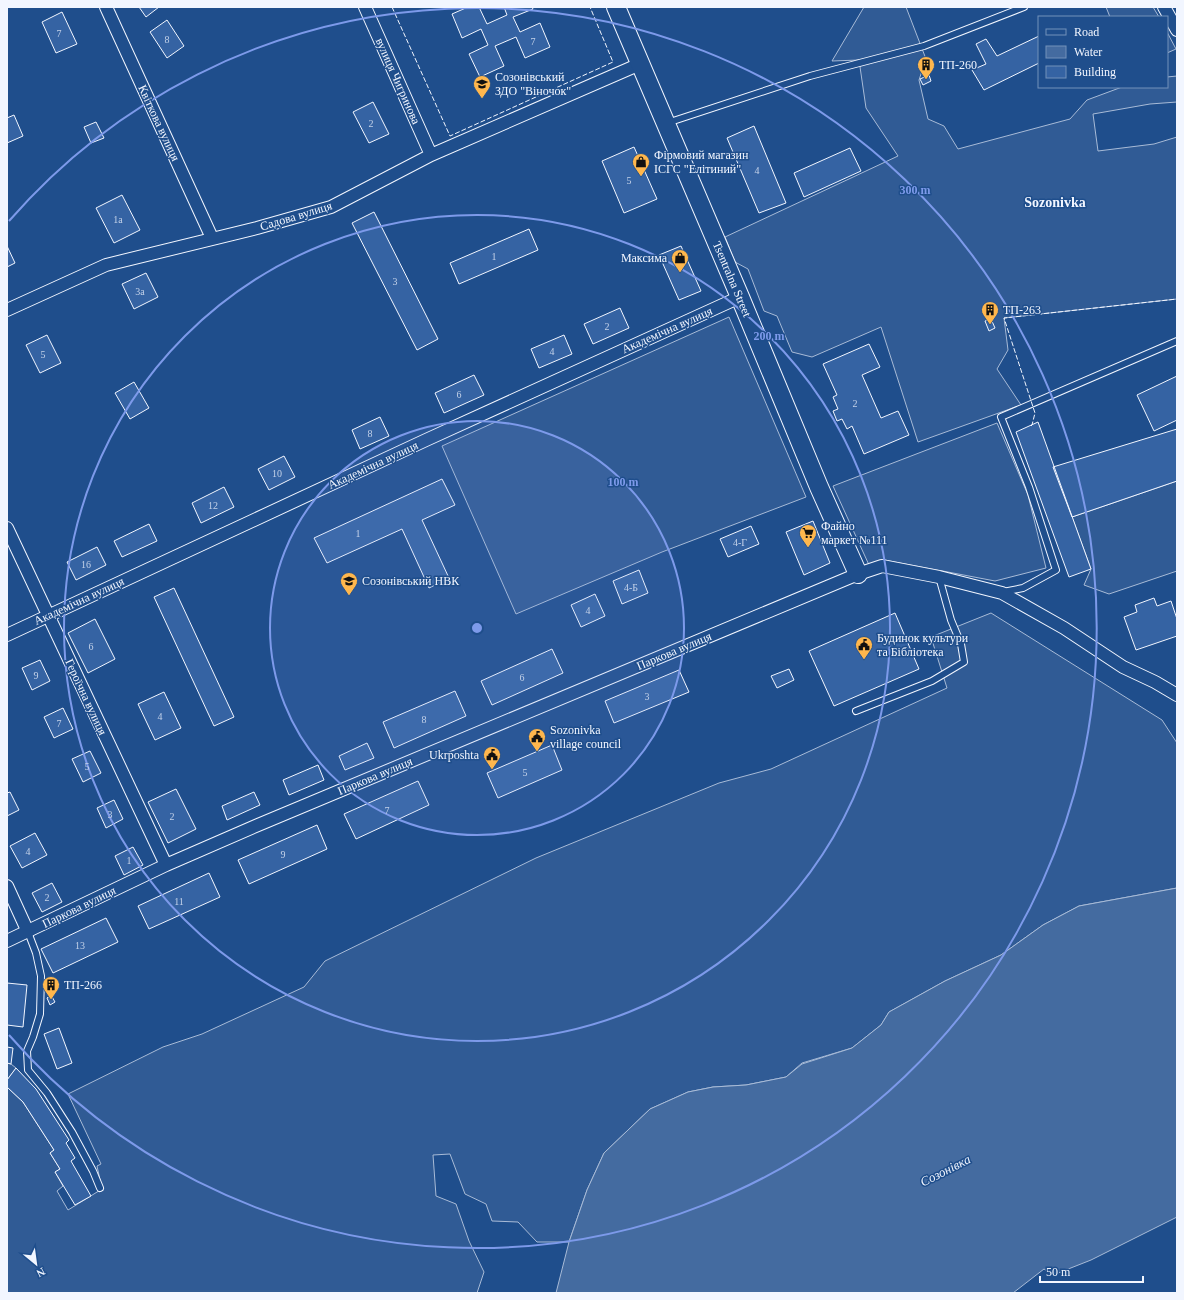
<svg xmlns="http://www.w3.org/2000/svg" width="1184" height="1300" viewBox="0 0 1184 1300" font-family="Georgia,serif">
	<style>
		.built { fill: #305b95; stroke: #a8bbd7 }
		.water { fill: #446ba0; stroke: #a8bbd7 }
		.building { fill: #3563a3; stroke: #f2f6ff }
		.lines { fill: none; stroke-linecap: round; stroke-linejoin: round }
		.lane-casing { stroke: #f2f6ff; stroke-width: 8 }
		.street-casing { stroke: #f2f6ff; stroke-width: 14 }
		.secondary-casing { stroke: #f2f6ff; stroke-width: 20 }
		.lane { stroke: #1f4e8c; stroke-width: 6 }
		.street { stroke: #1f4e8c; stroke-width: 12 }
		.secondary { stroke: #1f4e8c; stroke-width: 18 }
		.fence { stroke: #f2f6ff; stroke-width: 1; stroke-dasharray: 5 2; stroke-linecap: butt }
		.ring { fill: none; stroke: #7d9aea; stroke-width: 2 }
		.labels { text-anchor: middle; stroke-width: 3; stroke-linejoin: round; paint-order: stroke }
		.number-label { font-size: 10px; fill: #c3d1e8 }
		.poi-label { font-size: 12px; fill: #f2f6ff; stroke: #1f4e8c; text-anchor: start }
		.street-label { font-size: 12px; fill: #f2f6ff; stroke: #1f4e8c }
		.water-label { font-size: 13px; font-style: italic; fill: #f2f6ff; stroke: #1f4e8c }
		.quarter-label { font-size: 14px; font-weight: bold; fill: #f2f6ff; stroke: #1f4e8c }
		.centre { fill: #7d9aea; stroke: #1f4e8c; stroke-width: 2 }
		.ring-label { font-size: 12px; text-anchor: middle; font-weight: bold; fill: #7d9aea; stroke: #1f4e8c; stroke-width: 3; stroke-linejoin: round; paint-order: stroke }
	</style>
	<rect width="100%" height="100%" fill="#1f4e8c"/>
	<!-- built -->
	<path class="built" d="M864,7H906L926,59L919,80L928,119L944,126L958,149L1070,119L1087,100L1122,87H1167V77L1177,76V102L1150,104L1093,114L1098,151L1154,144L1177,137V299L1004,318L1008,350L997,369L1021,405L918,442L881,327L812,357L792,352L777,316L764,311L748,269L735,262L725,237L898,156L866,108L859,60L832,61Z
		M1106,7H1153L1159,17H1110Z
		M1167,32L1176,49L1167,53Z
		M729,317L806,497L662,552L516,614L442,446Z
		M997,423L1028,495L1046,568L995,581L885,560L869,565L833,486Z
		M1177,481V571L1109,594L1084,585L1091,569L1072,517Z
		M991,613L1162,720L1177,743V888L1079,906L1043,925L1001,955L945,981L889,1012L881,1025L852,1048L802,1063L786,1077L746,1085L713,1087L688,1092L650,1109L604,1153L587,1190L569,1242H537L518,1222L492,1221L486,1204L465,1194L450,1154L433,1155L436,1196L456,1204L469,1241L484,1272L477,1293H7V1087L23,1102L54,1150L50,1153L60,1169L55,1172L63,1186L57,1191L68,1210L102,1189L97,1166L101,1164L68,1094L163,1047L202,1034L304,987L325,961L536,858L719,783L771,769L947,688L931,637Z
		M7,1063L11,1064L16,1068L7,1080Z"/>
	<!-- water -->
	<path class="water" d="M1177,888V1217L1091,1260L1053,1275L1044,1269L1013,1293H556L569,1242L587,1190L604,1153L650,1109L688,1092L713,1087L746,1085L786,1077L802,1064L852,1048L881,1025L889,1012L945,981L1001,955L1043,925L1079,906Z"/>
	<!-- building -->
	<path class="building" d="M139,7H159L146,17Z
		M468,7H479L487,24L507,15L504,7H532L533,9L513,17L520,32L540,23L550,47L525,58L516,37L495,46L504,66L480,77L469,54L488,45L481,29L462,38L452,14Z
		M62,12L77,44L56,53L42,22Z
		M167,20L184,46L167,58L150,32Z
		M1039,36V63L984,90L972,70L986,64L976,44L986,39L997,56Z
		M929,75L931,81L923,85L920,79Z
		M373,102L389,134L369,143L353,112Z
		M14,115L23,136L7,143V118Z
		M96,122L104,138L91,143L84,127Z
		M754,126L786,203L759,213L727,138Z
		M634,147L657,199L624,213L602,161Z
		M850,148L861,171L804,197L794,173Z
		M122,195L140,230L114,243L96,208Z
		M374,212L438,339L417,350L352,223Z
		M529,229L538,250L459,284L450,263Z
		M7,246L15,263L7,267Z
		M681,246L701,291L679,300L659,255Z
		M146,273L158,297L134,309L122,284Z
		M620,308L629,328L593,344L584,324Z
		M991,319L995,328L989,331L985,321Z
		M47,335L61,363L40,373L26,345Z
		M564,335L572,354L539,368L531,349Z
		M869,344L880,367L862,375L881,418L898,411L909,435L864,454L852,426L847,429L842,419L837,421L833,411L838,409L833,397L837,395L823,364Z
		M474,375L484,395L444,413L435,393Z
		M1177,376V420L1154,431L1137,395Z
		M134,382L149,408L130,419L115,393Z
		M380,417L389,436L360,449L352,430Z
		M1038,422L1091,569L1069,577L1016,432Z
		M1177,429V481L1072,517L1053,467Z
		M284,456L295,477L269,490L258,469Z
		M442,479L455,505L422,520L449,578L429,588L402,529L327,563L314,538Z
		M224,487L234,507L201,523L192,503Z
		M813,521L830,563L804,575L786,532Z
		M149,524L157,541L122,557L114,541Z
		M751,526L759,544L728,557L720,539Z
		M97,547L106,565L76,580L67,562Z
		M639,570L648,593L622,604L613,581Z
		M174,588L234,717L214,726L154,597Z
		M595,594L605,616L581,627L571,605Z
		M1154,598L1157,606L1171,601L1177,619V636L1136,650L1124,617L1137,612L1135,605Z
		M895,613L919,669L834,706L809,651Z
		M95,619L115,659L88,673L68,633Z
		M552,649L563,673L492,705L481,681Z
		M40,660L50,681L32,690L22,668Z
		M789,669L794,680L777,688L771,676Z
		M679,670L689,692L614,723L605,701Z
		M455,691L466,716L394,748L383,722Z
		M164,692L181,728L155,740L138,704Z
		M63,708L73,729L54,738L44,717Z
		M367,743L374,758L345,770L339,756Z
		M552,745L562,770L498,798L487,773Z
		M90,751L101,773L83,782L72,759Z
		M318,765L324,780L289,795L283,780Z
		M418,781L429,805L356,839L344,814Z
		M176,789L196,829L168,843L148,802Z
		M10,792L19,810L7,816V793Z
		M254,792L260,805L227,820L222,806Z
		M114,800L123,819L106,828L97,808Z
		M317,825L327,849L249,884L238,860Z
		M35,833L47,855L22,868L10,846Z
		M133,847L143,865L124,875L115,856Z
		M209,873L220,897L149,929L138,906Z
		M52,883L62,902L42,912L32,893Z
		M106,918L118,942L53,973L41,949Z
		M7,983L27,985L23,1027L7,1025Z
		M51,995L55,1002L50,1005L47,998Z
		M59,1028L72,1063L57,1069L44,1034Z
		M7,1047L13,1048L11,1064L7,1063Z
		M16,1068L36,1089L69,1140L66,1143L75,1158L71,1161L91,1196L75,1205L55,1172L60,1169L50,1153L54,1150L23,1102L7,1087V1080Z"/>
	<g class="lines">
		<defs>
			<path id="lane" d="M667,123L810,76L924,46L1024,7
				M1003,592L1023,588L1056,570L1029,487L1001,417L1177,341
				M856,711L932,681L964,662L961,644L951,620L939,577
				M28,932L36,953L41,976L40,1014L33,1037L27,1051L28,1070L47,1093L72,1132L93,1171L100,1188"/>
			<path id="street" d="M106,7L212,238
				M365,7L431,155
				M1164,7L1177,30
				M7,310L106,265L257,228L331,207L431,155L640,64
				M7,528L166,865
				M7,635L426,440L740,297
				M7,886L28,932
				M7,941L166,865L258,825L858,574L882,566L939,577L1002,593L1064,628L1123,667L1155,682L1177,695"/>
			<path id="secondary" d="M616,7L740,297L819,487L858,574"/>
		</defs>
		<!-- lane casing -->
		<use href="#lane" class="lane-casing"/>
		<!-- street casing -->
		<use href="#street" class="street-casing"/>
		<!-- secondary casing -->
		<use href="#secondary" class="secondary-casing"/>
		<!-- lane -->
		<use href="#lane" class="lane"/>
		<!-- street -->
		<use href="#street" class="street"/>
		<!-- secondary -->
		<use href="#secondary" class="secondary"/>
		<!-- fence -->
		<path class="fence" d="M392,7L450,136L613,62L590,7
			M1031,426L1032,425L1035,413L1004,318L1177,299"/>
	</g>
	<!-- distance rings -->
	<circle cx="477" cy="628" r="207" fill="#7d9aea" fill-opacity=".12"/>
	<g class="ring">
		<circle cx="477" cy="628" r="207"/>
		<circle cx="477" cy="628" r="413"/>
		<path d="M9 221A620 620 0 1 1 9 1035"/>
	</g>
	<!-- icons -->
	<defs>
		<symbol id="building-pin" viewBox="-11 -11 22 30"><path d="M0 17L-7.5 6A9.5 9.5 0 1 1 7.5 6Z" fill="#ffb74d" stroke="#1f4e8c"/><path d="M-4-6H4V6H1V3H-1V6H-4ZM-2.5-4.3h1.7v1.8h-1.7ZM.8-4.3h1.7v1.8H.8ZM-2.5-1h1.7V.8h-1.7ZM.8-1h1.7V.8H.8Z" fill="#111"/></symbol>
		<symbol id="school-pin" viewBox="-11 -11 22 30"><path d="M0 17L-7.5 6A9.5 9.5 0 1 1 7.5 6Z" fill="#ffb74d" stroke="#1f4e8c"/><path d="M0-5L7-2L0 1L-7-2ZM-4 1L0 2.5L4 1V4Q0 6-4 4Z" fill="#111"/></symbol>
		<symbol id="shop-pin" viewBox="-11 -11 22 30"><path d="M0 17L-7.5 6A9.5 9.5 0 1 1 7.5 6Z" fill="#ffb74d" stroke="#1f4e8c"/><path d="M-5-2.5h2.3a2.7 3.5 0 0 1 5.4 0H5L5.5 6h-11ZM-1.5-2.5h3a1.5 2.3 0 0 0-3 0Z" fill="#111"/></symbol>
		<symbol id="supermarket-pin" viewBox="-11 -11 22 30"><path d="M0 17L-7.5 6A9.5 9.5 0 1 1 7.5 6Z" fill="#ffb74d" stroke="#1f4e8c"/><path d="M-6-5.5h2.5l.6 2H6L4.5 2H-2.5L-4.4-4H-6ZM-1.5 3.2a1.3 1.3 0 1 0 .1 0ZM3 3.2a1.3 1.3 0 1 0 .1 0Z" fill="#111"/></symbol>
		<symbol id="civic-pin" viewBox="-11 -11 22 30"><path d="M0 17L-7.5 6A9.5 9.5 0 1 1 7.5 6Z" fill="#ffb74d" stroke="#1f4e8c"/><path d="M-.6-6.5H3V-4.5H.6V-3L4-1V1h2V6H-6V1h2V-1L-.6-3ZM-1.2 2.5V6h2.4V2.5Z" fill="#111"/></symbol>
	</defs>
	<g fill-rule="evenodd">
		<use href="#building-pin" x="916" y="55" width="20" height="27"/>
		<use href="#school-pin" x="472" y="74" width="20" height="27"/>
		<use href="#shop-pin" x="631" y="152" width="20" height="27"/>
		<use href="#shop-pin" x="670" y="248" width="20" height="27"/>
		<use href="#building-pin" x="980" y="300" width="20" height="27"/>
		<use href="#supermarket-pin" x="798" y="523" width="20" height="27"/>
		<use href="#school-pin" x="339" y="571" width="20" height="27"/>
		<use href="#civic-pin" x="854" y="635" width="20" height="27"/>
		<use href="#civic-pin" x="527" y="727" width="20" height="27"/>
		<use href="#civic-pin" x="482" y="745" width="20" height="27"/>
		<use href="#building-pin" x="41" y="975" width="20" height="27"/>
	</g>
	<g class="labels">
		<!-- number labels -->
		<g class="number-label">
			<text x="59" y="37">7</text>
			<text x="167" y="43">8</text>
			<text x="533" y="45">7</text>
			<text x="371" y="127">2</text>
			<text x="757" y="174">4</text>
			<text x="629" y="184">5</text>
			<text x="118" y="223">1а</text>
			<text x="494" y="260">1</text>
			<text x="395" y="285">3</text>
			<text x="140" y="295">3а</text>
			<text x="607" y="330">2</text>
			<text x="552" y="355">4</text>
			<text x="43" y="358">5</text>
			<text x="459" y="398">6</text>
			<text x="855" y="407">2</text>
			<text x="370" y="437">8</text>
			<text x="277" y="477">10</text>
			<text x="213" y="509">12</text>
			<text x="358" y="537">1</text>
			<text x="740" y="546">4-Г</text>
			<text x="86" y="568">16</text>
			<text x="631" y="591">4-Б</text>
			<text x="588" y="614">4</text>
			<text x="91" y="650">6</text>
			<text x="36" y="679">9</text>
			<text x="522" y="681">6</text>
			<text x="647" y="700">3</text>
			<text x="160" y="720">4</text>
			<text x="424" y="723">8</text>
			<text x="59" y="727">7</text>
			<text x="87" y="770">5</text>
			<text x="525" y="776">5</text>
			<text x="387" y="814">7</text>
			<text x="110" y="818">3</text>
			<text x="172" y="820">2</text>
			<text x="28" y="855">4</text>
			<text x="283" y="858">9</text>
			<text x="129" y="864">1</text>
			<text x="47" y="901">2</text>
			<text x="179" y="905">11</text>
			<text x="80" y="949">13</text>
		</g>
		<!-- poi labels -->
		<g class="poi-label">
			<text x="939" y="69">ТП-260</text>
			<text x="495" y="81">Созонівський<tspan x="495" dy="14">ЗДО "Віночок"</tspan></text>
			<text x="654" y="159">Фірмовий магазин<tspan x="654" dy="14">ІСГС "Елітиний"</tspan></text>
			<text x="667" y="262" text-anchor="end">Максима</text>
			<text x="1003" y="314">ТП-263</text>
			<text x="821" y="530">Файно<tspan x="821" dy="14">маркет №111</tspan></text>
			<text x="362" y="585">Созонівський НВК</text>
			<text x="877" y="642">Будинок культури<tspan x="877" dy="14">та Бібліотека</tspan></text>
			<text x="550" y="734">Sozonivka<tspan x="550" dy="14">village council</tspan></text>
			<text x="479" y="759" text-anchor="end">Ukrposhta</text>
			<text x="64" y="989">ТП-266</text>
		</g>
		<!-- street labels -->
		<g class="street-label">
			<text transform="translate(398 81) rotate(66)" y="4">вулиця Чигринова</text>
			<text transform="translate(159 123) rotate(65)" y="4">Квіткова вулиця</text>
			<text transform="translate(296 216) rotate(-17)" y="4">Садова вулиця</text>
			<text transform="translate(732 279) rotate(67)" y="4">Tsentralna Street</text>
			<text transform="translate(667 330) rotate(-24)" y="4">Академічна вулиця</text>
			<text transform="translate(373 465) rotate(-25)" y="4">Академічна вулиця</text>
			<text transform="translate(79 601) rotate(-25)" y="4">Академічна вулиця</text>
			<text transform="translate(674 651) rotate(-23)" y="4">Паркова вулиця</text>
			<text transform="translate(86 697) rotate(65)" y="4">Героїчна вулиця</text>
			<text transform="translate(375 776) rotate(-23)" y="4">Паркова вулиця</text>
			<text transform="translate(79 907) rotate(-26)" y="4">Паркова вулиця</text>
		</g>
		<!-- water labels -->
		<g class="water-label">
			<text transform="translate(945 1170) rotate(-27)" y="5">Созонівка</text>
		</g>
		<!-- quarter labels -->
		<g class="quarter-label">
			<text x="1055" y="207">Sozonivka</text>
		</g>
	</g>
	<circle cx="477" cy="628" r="6" class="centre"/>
	<g class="ring-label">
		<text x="915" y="194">300 m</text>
		<text x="769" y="340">200 m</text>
		<text x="623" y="486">100 m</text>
	</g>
	<!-- border -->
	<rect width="1184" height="1300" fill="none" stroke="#f2f6ff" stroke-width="16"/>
	<!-- legend -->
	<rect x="1038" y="16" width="130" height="72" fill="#1f4e8c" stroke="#7391ba"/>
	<rect x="1046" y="29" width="20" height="6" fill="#1f4e8c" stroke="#7391ba"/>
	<text x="1074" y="36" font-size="12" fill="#f2f6ff">Road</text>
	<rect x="1046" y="46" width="20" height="12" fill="#446ba0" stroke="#7391ba"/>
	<text x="1074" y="56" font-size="12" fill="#f2f6ff">Water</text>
	<rect x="1046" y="66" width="20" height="12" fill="#3563a3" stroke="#7391ba"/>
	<text x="1074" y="76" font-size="12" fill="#f2f6ff">Building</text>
	<!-- north arrow -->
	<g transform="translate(36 1264) rotate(151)" stroke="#1f4e8c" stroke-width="3" paint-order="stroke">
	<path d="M0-3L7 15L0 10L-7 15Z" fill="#f2f6ff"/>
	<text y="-6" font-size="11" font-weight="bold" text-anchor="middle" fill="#f2f6ff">N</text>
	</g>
	<!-- scale -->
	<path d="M1040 1276v6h103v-6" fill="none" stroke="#f2f6ff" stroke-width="2"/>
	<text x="1046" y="1276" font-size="12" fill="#f2f6ff" stroke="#1f4e8c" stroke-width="3" paint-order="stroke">50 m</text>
</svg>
